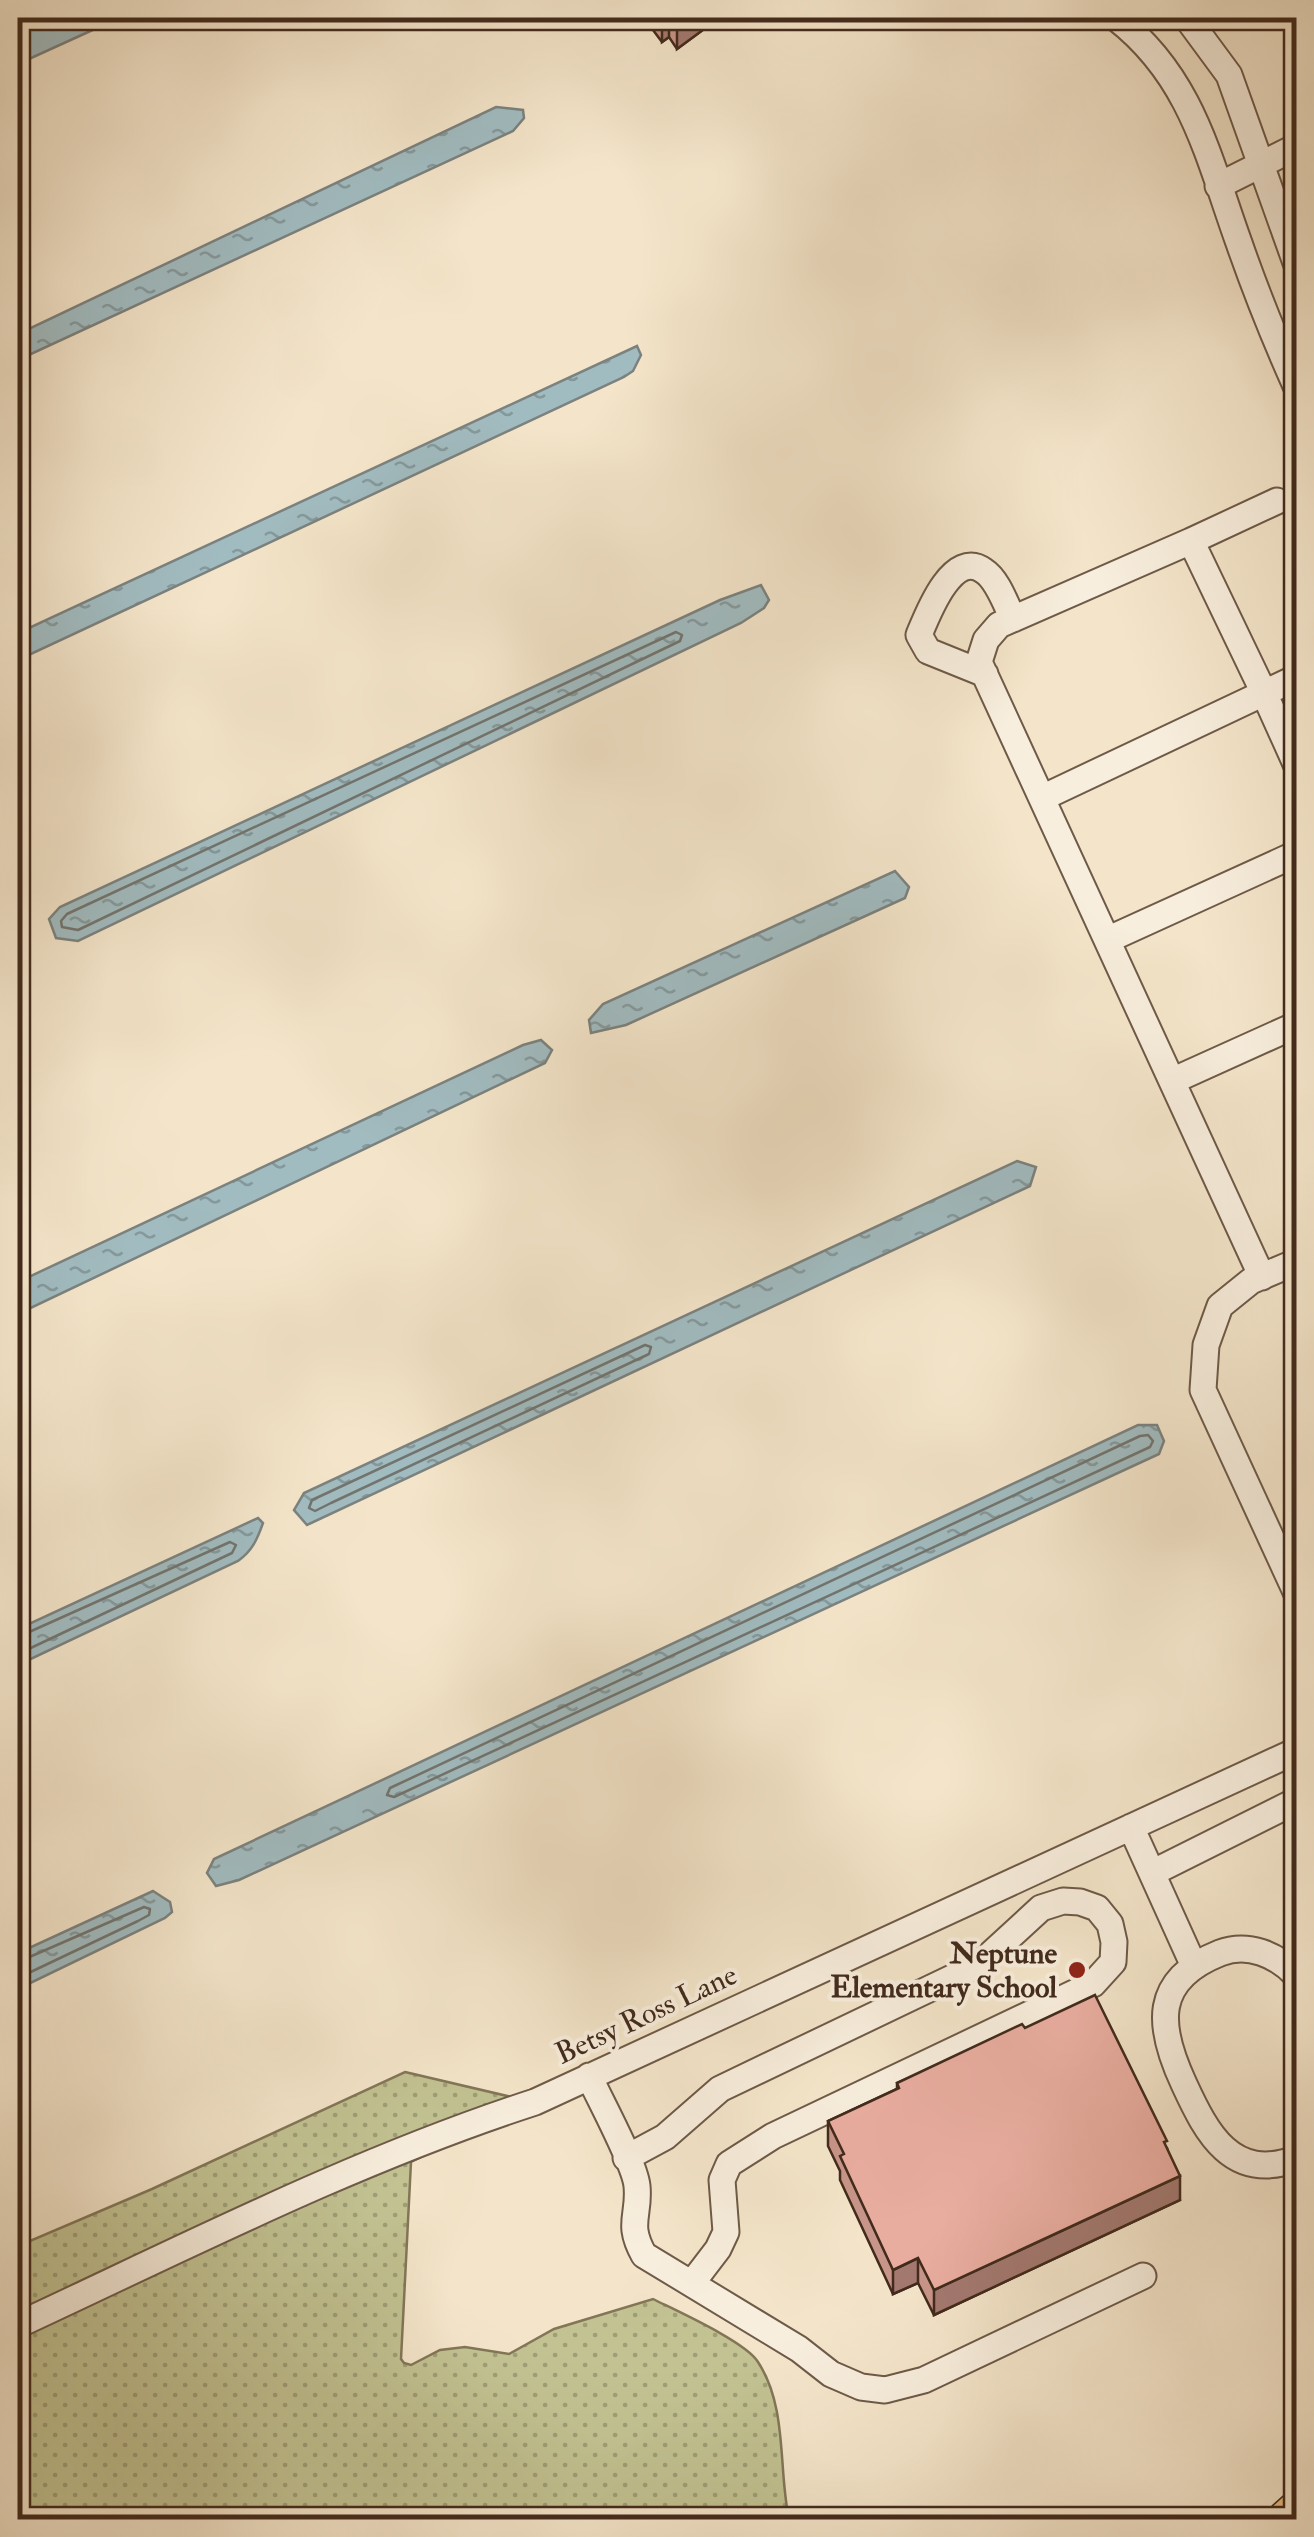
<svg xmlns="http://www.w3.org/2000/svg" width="1314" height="2537" viewBox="0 0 1314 2537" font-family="'IM FELL Double Pica',serif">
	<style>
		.grass { fill: url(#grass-dots); stroke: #827657; stroke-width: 2.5 }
		.water { fill: url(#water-ripples); stroke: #7b827f; stroke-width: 2.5 }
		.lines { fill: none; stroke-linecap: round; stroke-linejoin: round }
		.shore { stroke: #72746e; stroke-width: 2.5 }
		.minor-casing { stroke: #6e5a48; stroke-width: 29 }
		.highway-casing { stroke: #422b1c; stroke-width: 41 }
		.minor { stroke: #f8eedd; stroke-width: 25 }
		.highway { stroke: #eac285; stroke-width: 38 }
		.wall { fill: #c8958a; stroke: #422b1c; stroke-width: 2.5 }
		.shaded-wall { fill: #a37970; stroke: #422b1c; stroke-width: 2.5 }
		.building { fill: #e9ada0; stroke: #422b1c; stroke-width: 2.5 }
		.poi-dot { fill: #8f2418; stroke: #f8eedd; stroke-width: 4 }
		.labels { text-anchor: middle; stroke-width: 8; stroke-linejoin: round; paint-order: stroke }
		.poi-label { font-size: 30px; font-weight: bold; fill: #422b1c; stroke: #f8eedd; text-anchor: end }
		.street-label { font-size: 30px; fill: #422b1c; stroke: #f8eedd }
	</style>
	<defs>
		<pattern id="grass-dots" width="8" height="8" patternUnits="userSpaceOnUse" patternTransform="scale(2.5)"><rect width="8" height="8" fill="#c2c292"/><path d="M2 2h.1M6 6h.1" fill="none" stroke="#9f9e76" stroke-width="1.8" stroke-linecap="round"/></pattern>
		<pattern id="water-ripples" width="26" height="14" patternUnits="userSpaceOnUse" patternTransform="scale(2.5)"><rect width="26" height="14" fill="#a1bcc1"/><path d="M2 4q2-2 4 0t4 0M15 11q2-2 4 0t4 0" fill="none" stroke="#85999c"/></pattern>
	</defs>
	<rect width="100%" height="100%" fill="#f4e5ca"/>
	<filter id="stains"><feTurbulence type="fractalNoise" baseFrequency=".002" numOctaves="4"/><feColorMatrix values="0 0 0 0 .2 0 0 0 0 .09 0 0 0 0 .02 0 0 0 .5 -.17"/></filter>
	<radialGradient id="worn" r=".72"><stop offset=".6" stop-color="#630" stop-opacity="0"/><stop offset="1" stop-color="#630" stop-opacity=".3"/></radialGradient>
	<!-- grass -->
	<path class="grass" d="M405,2072L533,2102L411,2162L401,2359L404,2363L411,2365L440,2350L465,2347L509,2354L554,2329L653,2299C677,2311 746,2342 758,2362C788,2408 778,2469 789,2519L18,2520V2246L152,2189Z"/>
	<!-- water -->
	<path class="water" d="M46,18H119L18,64V31Z
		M496,107L523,110L524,118L513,131L18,360V334Z
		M637,346L641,355L633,371L624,377L18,660V633Z
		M761,585L769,600L764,608L741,623L78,941L56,938L49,919L60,907L720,600Z
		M895,871L909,887L905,898L626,1025L591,1033L589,1020L603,1004Z
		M541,1040L552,1050L545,1063L18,1314V1282L523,1045Z
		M1017,1161L1036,1167L1030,1186L307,1525L294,1510L304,1493Z
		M1138,1425H1157L1164,1441L1159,1454L239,1880L216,1886L207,1873L214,1859Z
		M258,1518L263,1523C257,1540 252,1551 238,1561L18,1665V1629Z
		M153,1891L170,1902L172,1912L165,1918L18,1989V1953Z"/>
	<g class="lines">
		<!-- shore -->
		<path class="shore" d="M676,632L682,635L680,641L78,930L62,927L61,921L67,914Z
			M645,1345L651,1347L649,1354L331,1503L315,1511L309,1508L312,1500Z
			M1148,1435L1153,1441L1150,1447L394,1797L387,1795L390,1788L1140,1436Z
			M18,1637L230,1542L236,1545L232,1553L18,1654
			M18,1962L144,1907L150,1909L149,1915L138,1921L18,1978"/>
		<defs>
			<path id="minor" d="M1116,18C1192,77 1208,157 1239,243C1256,292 1275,339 1296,386
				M1187,18L1229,75L1296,263
				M1218,186L1296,147
				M1191,541L1277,501
				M985,674L928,651L919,635C928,613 953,548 984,571C998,580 1006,605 1013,619
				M1042,798L1264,693L1296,764
				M1107,940L1296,854
				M1172,1081L1296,1025
				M1296,1262L1251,1281L1220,1306L1206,1345L1203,1390L1296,1592
				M1262,1277L979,662L986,640L999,625L1191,541L1264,693L1296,678
				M1131,1827L1193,1964
				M1152,1873L1296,1801
				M1296,1975C1277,1955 1248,1942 1220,1953C1152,1980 1157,2026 1184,2084C1207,2134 1232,2182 1296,2159
				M589,2076C600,2100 635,2164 637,2186C640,2216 626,2223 644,2255L799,2349L831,2374L861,2387L885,2390L924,2380L1143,2276
				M626,2158L665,2137L720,2089L979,1965L1041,1908L1063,1901L1080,1902L1097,1908L1110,1924L1114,1942L1113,1962L1093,1984L773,2136L729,2164L722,2180L726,2232L718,2249L692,2283
				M18,2325C188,2246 356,2160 535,2102L1296,1751"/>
			<path id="highway" d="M1286,2520L1296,2511"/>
		</defs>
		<!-- minor casing -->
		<use href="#minor" class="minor-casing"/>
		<!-- highway casing -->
		<use href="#highway" class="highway-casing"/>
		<!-- minor -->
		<use href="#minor" class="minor"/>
		<!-- highway -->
		<use href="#highway" class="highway"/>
	</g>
	<!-- wall -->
	<path class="wall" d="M644,18H719L677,49L669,37L662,42Z
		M1025,2028L1167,2148L1180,2200L934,2315L918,2283L893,2294L840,2180V2171L828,2146V2121L897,2089V2083Z"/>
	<!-- shaded-wall -->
	<path class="shaded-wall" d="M662,18H669V37L662,42Z
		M677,18H719L677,49Z
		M1180,2176V2200L934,2315V2290Z
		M918,2258V2283L893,2294V2270Z"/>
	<!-- building -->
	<path class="building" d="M1095,1995L1167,2141L1164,2142L1180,2176L934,2290L918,2258L893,2270L840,2156L844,2154L828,2121L899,2088L897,2083L1022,2024L1025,2028Z"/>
	<!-- markers -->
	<circle class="poi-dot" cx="1077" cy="1970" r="10"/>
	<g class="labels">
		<!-- poi labels -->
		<g class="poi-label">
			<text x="1057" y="1963">Neptune<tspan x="1057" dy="34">Elementary School</tspan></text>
		</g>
		<!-- street labels -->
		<g class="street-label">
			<text transform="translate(646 2014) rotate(-25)" y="10">Betsy Ross Lane</text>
		</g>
	</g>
	<!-- margin -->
	<rect width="1314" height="2537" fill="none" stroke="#f4e5ca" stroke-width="60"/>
	<rect x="20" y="20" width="1274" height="2497" fill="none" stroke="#422b1c" stroke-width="5"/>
	<rect x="30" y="30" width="1254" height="2477" fill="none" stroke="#422b1c" stroke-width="2.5"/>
	<rect width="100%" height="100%" filter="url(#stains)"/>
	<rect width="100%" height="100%" fill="url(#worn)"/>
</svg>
